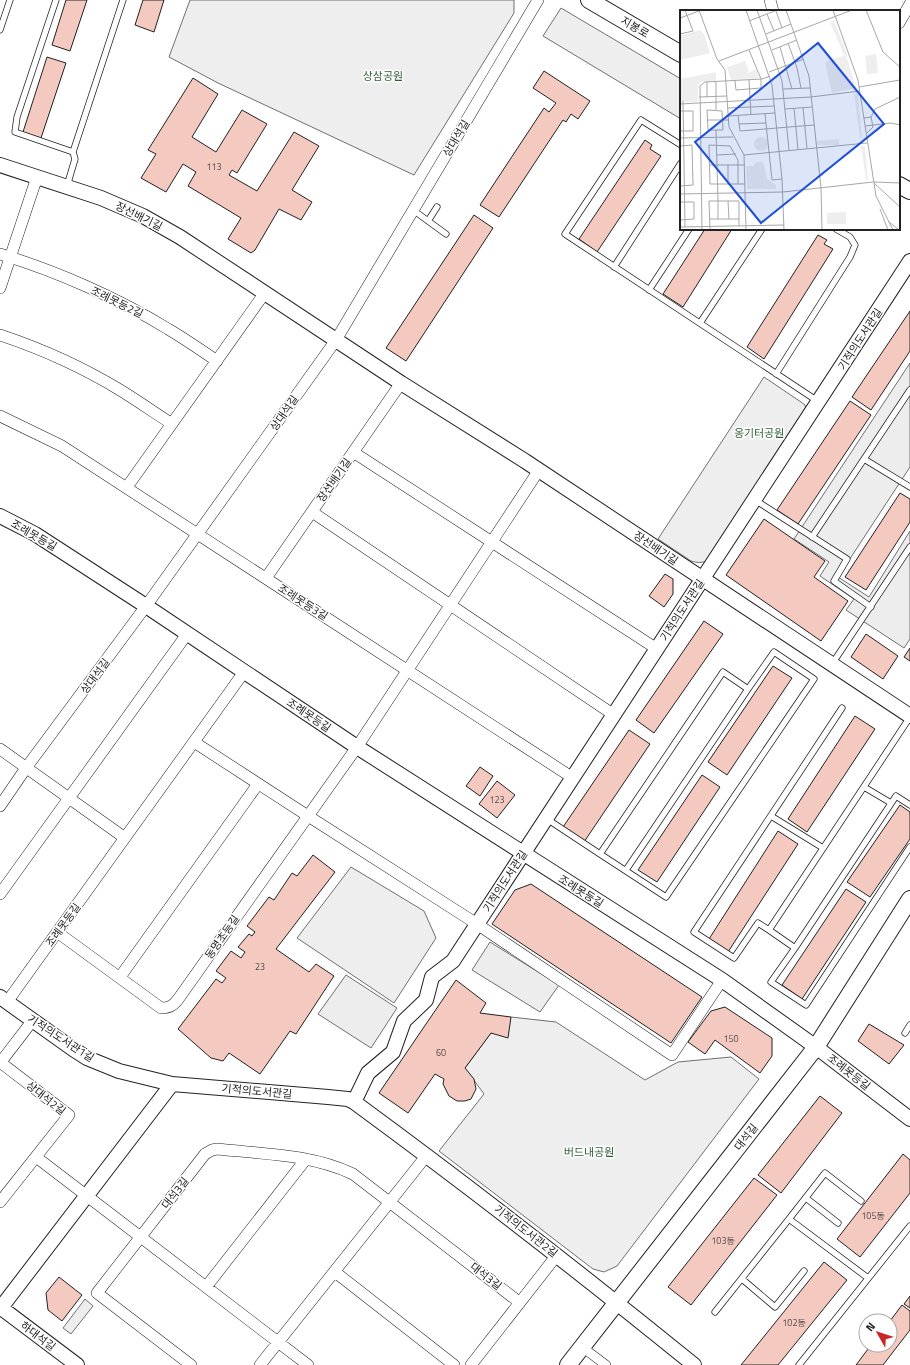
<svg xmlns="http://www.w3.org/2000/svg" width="910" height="1365" viewBox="0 0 910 1365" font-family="'Titillium Web','Noto Sans KR',sans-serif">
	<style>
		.green { fill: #eee; stroke: #6f6f6f }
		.parking { fill: #ededed; stroke: #6f6f6f }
		.building { fill: #f3c9c0; stroke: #222 }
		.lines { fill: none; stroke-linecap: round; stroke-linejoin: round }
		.service-casing { stroke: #222; stroke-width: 7 }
		.pedestrian-casing { stroke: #222; stroke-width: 10 }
		.minor-casing { stroke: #222; stroke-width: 12 }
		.tertiary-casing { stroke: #222; stroke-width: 16 }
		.secondary-casing { stroke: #222; stroke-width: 18 }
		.service { stroke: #fff; stroke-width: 5.5 }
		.pedestrian { stroke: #fff; stroke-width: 9 }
		.minor { stroke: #fff; stroke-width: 11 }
		.tertiary { stroke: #fff; stroke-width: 14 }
		.secondary { stroke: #fff; stroke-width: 16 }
		.labels { text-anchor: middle; stroke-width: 3; stroke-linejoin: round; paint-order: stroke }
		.number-label { font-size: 9px; fill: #564c4a }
		.street-label { font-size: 11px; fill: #222; stroke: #fff }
		.park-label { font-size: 11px; fill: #2f5e38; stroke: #fff }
		.inset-road { fill: none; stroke: #a7a7a7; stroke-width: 1 }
		.view { fill: #1d4ed8; fill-opacity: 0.15; stroke: #1d4ed8; stroke-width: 2 }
		.inset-edge { fill: none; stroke: #222; stroke-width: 2 }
	</style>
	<rect width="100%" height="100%" fill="#fff"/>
	<!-- green -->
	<path class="green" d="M190,0H514V13L414,175L218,83L169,57Z
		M561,8L681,79V119L543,36Z
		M764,377L801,402L805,405L806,410L709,560C702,563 698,563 691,561L658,539Z
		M351,867L424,911L436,938L394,1003L297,938Z
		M511,1017L556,1022L645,1080L678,1062L731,1057L759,1079L617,1266L604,1272L593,1269L439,1151L484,1094L465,1068L491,1033Z"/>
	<!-- parking -->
	<path class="parking" d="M910,363V467L838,577L869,597L910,531V639L904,648L846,610L854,599L820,576L829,562L794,539Z
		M490,942L559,985L540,1012L472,970Z
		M346,975L397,1008L371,1048L318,1014Z
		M85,1299L93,1306L71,1334L63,1328Z"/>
	<!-- building -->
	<path class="building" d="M66,0H87L70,51L52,45Z
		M143,0H164L154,32L135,25Z
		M47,57L66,63L41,138L23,132Z
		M544,71L590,101L578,119L571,114L566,122L563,120L499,217L480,205L544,108L549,112L556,103L533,88Z
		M193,78L218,94L192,137L216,152L242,110L267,124L237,173L232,170L229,175L257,191L294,132L319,146L292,190L312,202L301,220L279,209L255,250L251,253L228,239L241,218L188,186L196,172L183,164L166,192L141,178L156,154L148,150Z
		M645,140L652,145L650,149L661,156L597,252L579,239Z
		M474,215L493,228L406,361L386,348Z
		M705,229H732L683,307L663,294Z
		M818,235L827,240L824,244L833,249L764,359L747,347Z
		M910,311V351L871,410L852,397Z
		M850,401L871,415L798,524L777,510Z
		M900,493L910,499V522L866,590L845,577Z
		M764,519L825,561L814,577L848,601L821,641L726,575Z
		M665,574L673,579V594L664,607L649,596Z
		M704,621L723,634L654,733L636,720Z
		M866,634L898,656L883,679L851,657Z
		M910,648V661L904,657Z
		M773,666L792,678L727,775L708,762Z
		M855,716L875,729L807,832L788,819Z
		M629,730L650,744L584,842L563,827Z
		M480,767L493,776L480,796L466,786Z
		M702,775L720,787L657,882L638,870Z
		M497,781L515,795L497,818L479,804Z
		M900,805L910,812V839L870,897L847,882Z
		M778,831L798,844L728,952L709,939Z
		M313,855L335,872L276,949L309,972L316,964L334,976L296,1034L290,1031L260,1074L229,1053L223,1061L211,1058L178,1029L216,979L222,983L226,978L216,971L231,951L241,958L245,952L238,947L249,934L252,936L255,932L247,926L269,897L274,900L292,873L297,876Z
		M531,884L702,997L671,1043L492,924L515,890Z
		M846,889L866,902L802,999L782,985Z
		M456,980L486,1003L480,1013L511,1017L508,1038L491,1033L465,1068L474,1079L476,1089L471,1099L465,1101H457L449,1096L443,1084L444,1079L435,1074L408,1113L379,1093Z
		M725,1007L772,1038V1056L760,1073L715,1040L705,1054L688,1042L711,1011Z
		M869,1024L904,1045L889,1064L858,1041Z
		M820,1096L842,1113L781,1193L758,1175Z
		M903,1154L910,1160V1193L860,1257L837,1239Z
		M754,1178L777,1195L691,1305L668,1287Z
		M824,1262L847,1280L778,1365H741Z
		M59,1277L82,1295L62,1321L48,1310L46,1293Z
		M910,1296V1308L904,1304Z
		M902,1305L910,1311V1330L883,1365H856L871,1345H890V1321Z"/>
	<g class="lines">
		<defs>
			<path id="service" d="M56,0L17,117L15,132L73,152L75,159L67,186
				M0,30L10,0
				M681,145L641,120L565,234L819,402
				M73,152L123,0
				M413,210L446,234
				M428,221L437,207
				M614,267L681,163
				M649,290L689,229
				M700,323L762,229
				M776,374L850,257L855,245L850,237L836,229
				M864,459L910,487
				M755,500L847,559L834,581L871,607
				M812,537L910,390
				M832,664L910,547
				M910,717L769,930L795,948L771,982L806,1005L910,847
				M864,787L891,803
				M771,816L823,848
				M547,819L600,854L723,672L748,689L774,652L814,679L666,897L600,854
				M626,870L748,689
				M769,930L758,923L734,958L694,932L842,708
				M795,948L896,796L910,805
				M905,1033L910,1025
				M806,1198L838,1223
				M861,1201L825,1173L789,1219L868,1278
				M742,1279L775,1307L804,1271
				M715,1312L789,1219
				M799,1365L910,1226"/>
			<path id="pedestrian" d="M582,1347L606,1365"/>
			<path id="minor" d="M770,0L773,11
				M899,23L910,4
				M0,254C56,271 118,298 168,329C185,339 201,350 217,361
				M0,288L37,177
				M0,335C42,349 82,367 120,390C138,401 155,413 172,424
				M0,416L62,446L573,778
				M353,452L657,649
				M127,487L264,294
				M312,512L614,715
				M266,578L401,383
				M194,742L308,816L477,924L672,1055L722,980
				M0,749L125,838
				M0,806L26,768L146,606L336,340L538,0
				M0,894L187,634
				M57,932L161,1008C170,1008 174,1005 179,998L357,747L539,470
				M120,977L258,784
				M7,1002L244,672
				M0,1062L69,1115L0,1202
				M0,1063L33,1020
				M36,1157L308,1365
				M335,1272L454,1365
				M206,1287L306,1159
				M191,1365L97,1293L205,1154L212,1150L217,1149C263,1154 311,1154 353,1174L519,1302
				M260,1365L427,1155
				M471,1365L557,1255"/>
			<path id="tertiary" d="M0,165L101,198L143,216L180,237L401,383L525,461L910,716
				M0,516L35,534L146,606L357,747L722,980L816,1047L910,1119
				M0,997L73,1049L87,1058L119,1071L172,1084L328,1097L348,1099L354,1102L368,1073L393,1052L404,1021L426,1000L432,977L453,961L910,261
				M354,1102C470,1187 583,1275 694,1365
				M0,1307L77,1365
				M0,1309L172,1084"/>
			<path id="secondary" d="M589,0L681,54
				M899,185L910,191
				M568,1365L816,1047L910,899"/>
		</defs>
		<!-- service casing -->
		<use href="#service" class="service-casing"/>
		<!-- pedestrian casing -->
		<use href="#pedestrian" class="pedestrian-casing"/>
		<!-- minor casing -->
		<use href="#minor" class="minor-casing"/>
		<!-- tertiary casing -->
		<use href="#tertiary" class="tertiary-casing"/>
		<!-- secondary casing -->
		<use href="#secondary" class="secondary-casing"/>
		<!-- service -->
		<use href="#service" class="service"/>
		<!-- pedestrian -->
		<use href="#pedestrian" class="pedestrian"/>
		<!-- minor -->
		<use href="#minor" class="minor"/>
		<!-- tertiary -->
		<use href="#tertiary" class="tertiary"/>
		<!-- secondary -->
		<use href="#secondary" class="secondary"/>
	</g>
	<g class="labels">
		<!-- number labels -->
		<g class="number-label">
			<text x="214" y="170">113</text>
			<text x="497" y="803">123</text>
			<text x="260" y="970">23</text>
			<text x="731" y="1042">150</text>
			<text x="441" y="1056">60</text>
			<text x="873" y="1219">105동</text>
			<text x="723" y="1244">103동</text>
			<text x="794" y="1326">102동</text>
		</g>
		<!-- street labels -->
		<g class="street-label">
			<text transform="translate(635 27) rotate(30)" y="4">지봉로</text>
			<text transform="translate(456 138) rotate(-59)" y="4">상대석길</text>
			<text transform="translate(139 216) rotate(26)" y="4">장선배기길</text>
			<text transform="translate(117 302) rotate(26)" y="4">조례못등2길</text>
			<text transform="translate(860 339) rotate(-57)" y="4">기적의도서관길</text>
			<text transform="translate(284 413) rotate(-55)" y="4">상대석길</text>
			<text transform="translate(334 480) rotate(-55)" y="4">장선배기길</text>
			<text transform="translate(34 535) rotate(30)" y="4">조례못등길</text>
			<text transform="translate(656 548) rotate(34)" y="4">장선배기길</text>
			<text transform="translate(303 602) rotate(33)" y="4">조례못등3길</text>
			<text transform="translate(682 610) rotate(-57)" y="4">기적의도서관길</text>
			<text transform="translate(95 676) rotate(-53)" y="4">상대석길</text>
			<text transform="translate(309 715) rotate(34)" y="4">조례못등길</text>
			<text transform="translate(505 881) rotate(-57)" y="4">기적의도서관길</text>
			<text transform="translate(581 891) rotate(32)" y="4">조례못등길</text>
			<text transform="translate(63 925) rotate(-54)" y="4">조례못등길</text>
			<text transform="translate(222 937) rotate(-55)" y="4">동명초등길</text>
			<text transform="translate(61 1038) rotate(33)" y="4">기적의도서관1길</text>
			<text transform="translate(849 1072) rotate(38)" y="4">조례못등길</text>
			<text transform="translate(257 1091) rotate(5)" y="4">기적의도서관길</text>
			<text transform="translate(46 1098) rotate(38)" y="4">상대석2길</text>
			<text transform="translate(746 1137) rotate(-52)" y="4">대석길</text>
			<text transform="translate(175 1193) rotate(-52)" y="4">대석3길</text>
			<text transform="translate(526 1231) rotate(38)" y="4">기적의도서관2길</text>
			<text transform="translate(486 1276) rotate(38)" y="4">대석3길</text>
			<text transform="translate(38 1336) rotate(37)" y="4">하대석길</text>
		</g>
		<!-- park labels -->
		<g class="park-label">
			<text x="383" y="80">상삼공원</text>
			<text x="759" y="437">옹기터공원</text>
			<text x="589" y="1156">버드내공원</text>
		</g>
	</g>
	<!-- overview -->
	<g transform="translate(680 10)">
		<rect width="220" height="220" fill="#fff"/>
		<path d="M154,11L167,44L164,45L150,12ZM20,20L24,24L30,43L0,50V26ZM196,44L198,63L187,64L185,46ZM166,45L176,78L152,83L145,52ZM65,51L69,61L66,64L76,59L79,68L51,70L47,57ZM36,62V71L21,72L18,76V92H0V69ZM174,84H178L182,128H180ZM74 134a7 7 0 1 1 14 0a7 7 0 1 1-14 0ZM159,129V135H137V131ZM181,136H185L188,170H186ZM76,152H83L87,169L96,175V179H67L66,156H74ZM166,202V214H147V203Z" fill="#eee"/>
		<path class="inset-road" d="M19,0L37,49L45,60L49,117L64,145L187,133M66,0L92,75L102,169L104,220M77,0L102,71L109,140M106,0L129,66L141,178L142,220M153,0L178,70L196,186L213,220M186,0L203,42L220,57M96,1L102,18M87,4L94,21M0,8L19,1M69,11L97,0M0,24L13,21L5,0M86,24L111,14M108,33L117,58L121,78M100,37L112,79M92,40L117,30M39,51L172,0M89,62L124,49M69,70L71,105M55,71L56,80L81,78V69L69,40M27,72V87M36,72V100M179,77L220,70M103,79L130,78M19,87L47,86M3,91L5,217M0,94L131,87L180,81M123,97L127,139M48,98L94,96M114,98L118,140M105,99L132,97M27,100L42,101L43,120H28ZM0,101H13V121H0M85,104L92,170L102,169M48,106L95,103M58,106L60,121L134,115M184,108L191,107L195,99L220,87M28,110H48M59,114L86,113M185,116L211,113L220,115M187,123L193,117L191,107M0,128L53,127M0,136L12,135L13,175L0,176M37,145L56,144M64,145L66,220M29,155H65M48,155V174M194,172L220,173M194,173L220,197M58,174V150L50,136L29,135L30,174H65M0,184L103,182L193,172M48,191L49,209M0,192H14V209L0,210M200,199L208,220M30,209H59M38,209V191H59V216M208,211L219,220M0,217L104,215M22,220L20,76L25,72L82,69L90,66M30,220L29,191H38L36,120"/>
		<path class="view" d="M138,33L204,114L81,213L15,132Z"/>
		<rect width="220" height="220" class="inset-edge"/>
	</g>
	<!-- north arrow -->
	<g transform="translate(878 1333) rotate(309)"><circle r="19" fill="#ffffff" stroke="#a7a7a7"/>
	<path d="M0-3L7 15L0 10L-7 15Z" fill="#c62828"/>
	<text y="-6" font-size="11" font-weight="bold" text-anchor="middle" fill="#222222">N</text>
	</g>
</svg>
